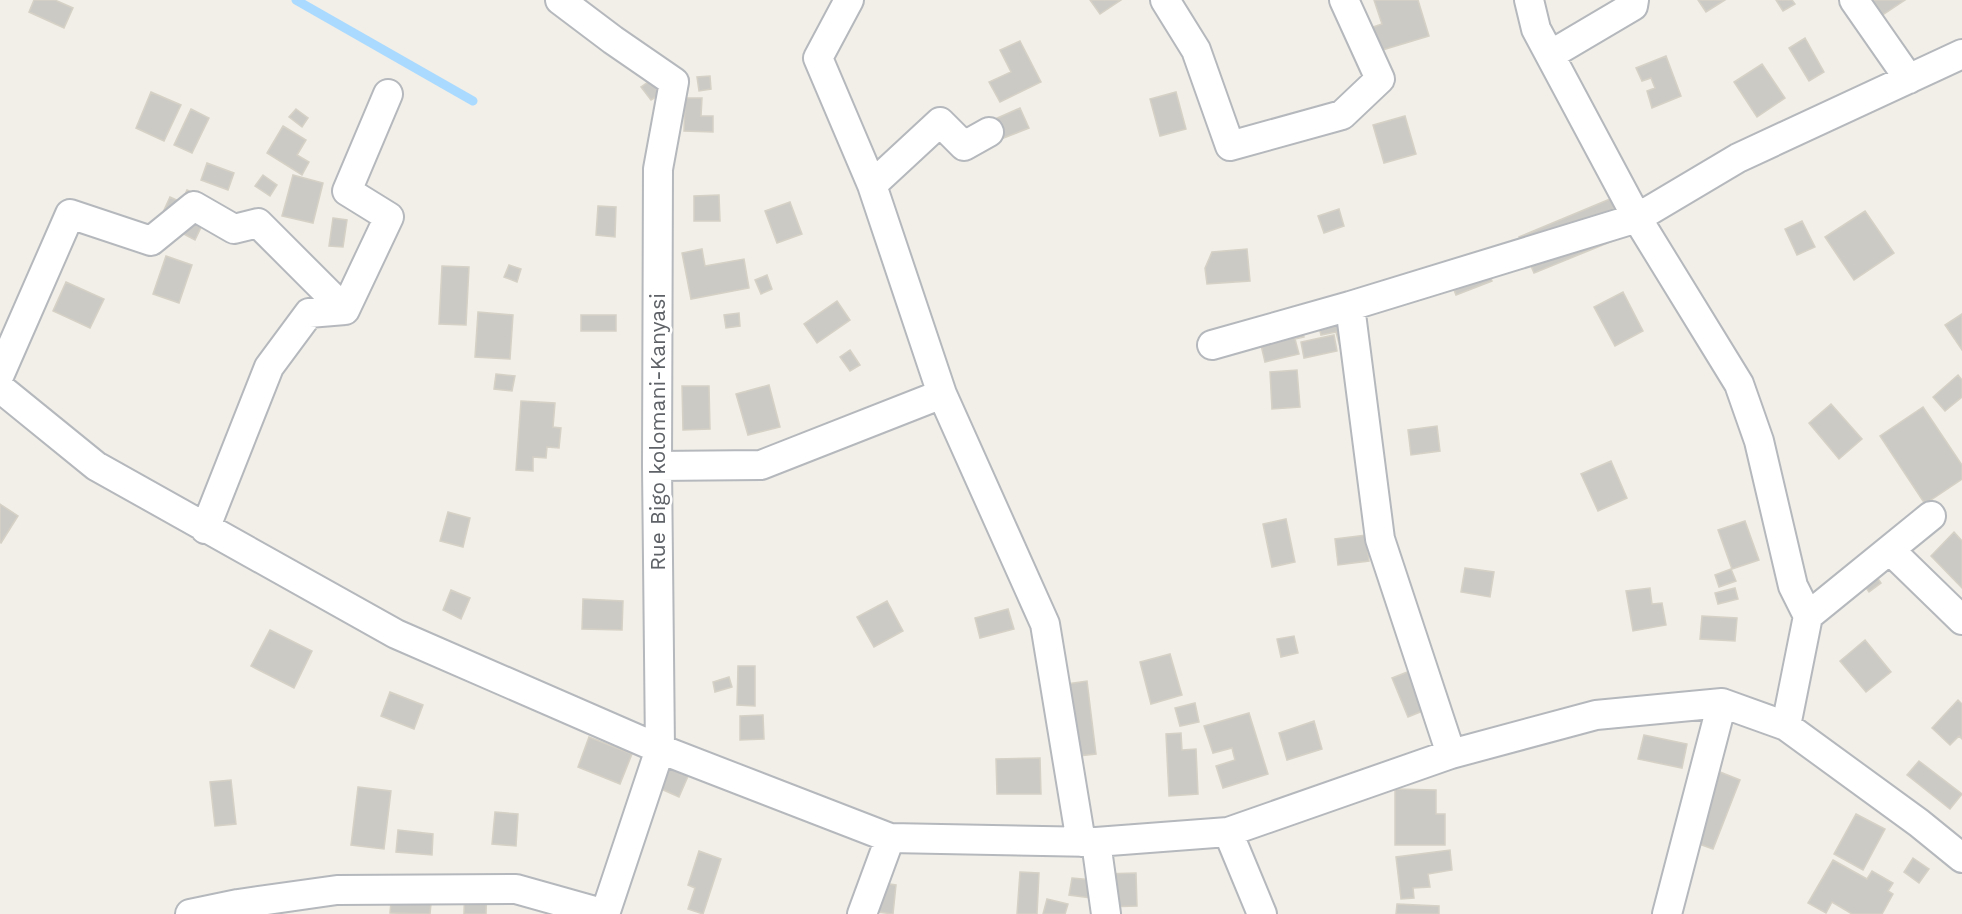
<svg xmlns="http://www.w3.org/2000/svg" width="1962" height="914" viewBox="0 0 1962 914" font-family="'Work Sans',sans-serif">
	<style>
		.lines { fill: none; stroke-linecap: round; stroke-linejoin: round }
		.stream { stroke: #aadaff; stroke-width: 9 }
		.building { fill: #cccac5; stroke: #d6d1c6; stroke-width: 1.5 }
		.minor-casing { stroke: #b5b8bc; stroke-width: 32 }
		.minor { stroke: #fff; stroke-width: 28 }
		.labels { text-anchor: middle; stroke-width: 5; stroke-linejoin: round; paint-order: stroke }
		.street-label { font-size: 21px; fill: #5f6368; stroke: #fff }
	</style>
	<rect width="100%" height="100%" fill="#f1efe8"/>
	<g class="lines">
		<!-- stream -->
		<path class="stream" d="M296,0L473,101"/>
	</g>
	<!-- building -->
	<path class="building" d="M34,0H55L73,8L64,28L29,12Z
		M1090,0H1121L1100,14Z
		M1374,0H1418L1429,36L1379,51L1373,27L1382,24Z
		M1698,0H1725L1706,12Z
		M1776,0H1792L1795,4L1783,11Z
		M1870,0H1905L1881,16Z
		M1805,38L1824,72L1809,81L1789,48Z
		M1020,41L1041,82L1000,102L989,82L1011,72L1000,50Z
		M1666,56L1681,96L1652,108L1647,91L1655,88L1651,78L1642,81L1636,68Z
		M1762,64L1785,98L1757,117L1734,82Z
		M710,76L711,89L699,91L697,77Z
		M654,78L664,92L651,100L641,87Z
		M151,92L181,105L164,141L136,128Z
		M1176,92L1186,129L1160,136L1150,99Z
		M685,98H702L701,116H713V132L684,131Z
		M1020,108L1029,128L1001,139L993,120Z
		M191,109L209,118L192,153L174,145Z
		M296,109L308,118L302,127L289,117Z
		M1405,116L1416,154L1384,163L1373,125Z
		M283,126L306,140L297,155L309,162L302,175L267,153Z
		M207,163L234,173L228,190L201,180Z
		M263,175L277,185L270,196L255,186Z
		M293,175L323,183L313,223L282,216Z
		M187,190L213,202L195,240L159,221L170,197L181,202Z
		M1622,194L1637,231L1534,273L1519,237Z
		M719,195L720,221H694V196Z
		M790,202L802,234L777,243L765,211Z
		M598,206L616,207L615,237L596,235Z
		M1339,209L1344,226L1324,233L1318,216Z
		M1865,211L1894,253L1854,280L1825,237Z
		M333,218L347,220L343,247L329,246Z
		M1802,221L1815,247L1797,255L1785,229Z
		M702,249L705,266L744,259L749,288L691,299L682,253Z
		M1247,249L1250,281L1207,284L1205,268L1212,252Z
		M166,256L192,265L179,303L153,294Z
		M1482,256L1492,281L1456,295L1446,270Z
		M509,265L521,269L517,282L504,277Z
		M442,266L469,267L466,325L439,324Z
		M767,275L772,289L761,294L755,280Z
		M66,282L104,299L90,328L53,311Z
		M1623,292L1643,331L1615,346L1594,307Z
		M837,301L850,320L817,343L804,324Z
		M1345,309L1354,349L1341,351L1336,332L1321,335L1316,315Z
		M478,312L513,315L510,359L475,357Z
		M739,313L740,326L726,328L724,315Z
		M1298,314L1304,337L1295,339L1299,354L1265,362L1256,324Z
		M1962,314V350L1945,325Z
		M581,315H616V331H581Z
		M1334,335L1337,351L1304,358L1301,342Z
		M850,350L860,365L850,371L840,357Z
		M1297,370L1300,407L1272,409L1270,372Z
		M496,374L515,376L512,391L494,389Z
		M1958,375L1962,380V397L1945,411L1933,397Z
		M769,385L780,427L748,435L736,394Z
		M682,386H709L710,429L683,430Z
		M521,401L555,403L553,427L561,428L559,448L547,447L546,458L533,457V471L516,470Z
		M1831,404L1862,439L1839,459L1809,423Z
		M1923,407L1962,465V479L1925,504L1880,436Z
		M1437,426L1440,451L1411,455L1408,430Z
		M1611,461L1627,498L1598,511L1581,474Z
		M0,504L18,516L1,543L0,542Z
		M448,512L470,518L463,547L440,541Z
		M1286,519L1295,562L1272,567L1263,524Z
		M1745,521L1759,560L1732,569L1718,530Z
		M1954,532L1962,541V588L1931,556Z
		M1366,535L1369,561L1338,565L1335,539Z
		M1865,559L1881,583L1869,592L1852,568Z
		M1465,568L1494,572L1490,597L1461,592Z
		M1731,569L1736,581L1719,587L1715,575Z
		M1650,588L1652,604L1662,603L1666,625L1633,631L1626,591Z
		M1735,588L1738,599L1718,604L1715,593Z
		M451,590L470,598L461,619L443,610Z
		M583,599L623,601L622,630L582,629Z
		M887,601L903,631L874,647L857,617Z
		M1008,609L1014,629L980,638L975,618Z
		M1702,616L1737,618L1735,641L1700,639Z
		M270,630L312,651L294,688L251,666Z
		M1294,636L1298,653L1281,657L1277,639Z
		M1865,640L1891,672L1866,692L1840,661Z
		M1170,654L1182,695L1151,704L1140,662Z
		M738,666H755V706L737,705Z
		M1415,669L1430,708L1408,717L1392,678Z
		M729,677L732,687L715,692L713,682Z
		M1087,681L1096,754L1069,757L1060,685Z
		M390,692L423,705L414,729L381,716Z
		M1958,700L1962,704V739L1959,736L1950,745L1932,728Z
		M1195,703L1199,722L1180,726L1175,708Z
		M1249,713L1268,774L1223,788L1216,766L1235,760L1232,748L1213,753L1204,726Z
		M763,715L764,739L740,740V716Z
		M1314,721L1322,749L1287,760L1279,733Z
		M1181,733L1182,750L1196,749L1198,794L1169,796L1166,734Z
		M1644,735L1687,744L1682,768L1638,759Z
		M589,737L632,754L620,784L578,767Z
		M1040,758L1041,794H997L996,759Z
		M1919,761L1962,794L1950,809L1907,775Z
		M660,762L689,774L679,797L650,784Z
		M1715,770L1740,780L1713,849L1688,840Z
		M231,780L236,824L215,826L210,782Z
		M358,787L391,791L384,849L351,845Z
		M1395,789L1436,790V814H1445V845H1395Z
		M495,812L518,814L516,846L492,844Z
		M1856,814L1885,829L1863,870L1834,854Z
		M398,830L433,834L432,855L396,852Z
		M1450,850L1452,870L1428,874L1430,887L1413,888L1414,898L1401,899L1396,857Z
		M699,851L721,859L703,914L688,909L695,888L688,885Z
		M1913,858L1929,869L1919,883L1904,872Z
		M1833,860L1867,879L1872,871L1893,883L1888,891L1893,894L1882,914H1852L1832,902L1826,913L1808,903Z
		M1020,872L1039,873L1037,914H1017Z
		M1136,873L1137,906L1104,907L1102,874Z
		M465,877L487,878L486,914H464Z
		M1072,878L1093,880L1091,898L1069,895Z
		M393,879L433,883L430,914L390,913Z
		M874,882L896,885L893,914L870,911Z
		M1047,899L1068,904L1065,914H1043Z
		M1397,904L1439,906V914H1396Z"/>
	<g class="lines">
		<defs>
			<path id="minor" d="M560,0L613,40L674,82L658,169L657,466L660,749L605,914
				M849,0L818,58L872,185L942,394L1045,624L1081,842
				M1165,0L1196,50L1230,146L1342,115L1380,79L1344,0
				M1529,0L1536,29L1637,218L1739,384L1759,441L1793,586L1808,616L1786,726
				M1854,0L1909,79
				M1550,55L1633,6L1634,0
				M872,185L940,122L964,146L989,132
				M1212,345L1350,306
				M0,374L70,214L151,241L194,206L234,229L258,223L345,310
				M0,388L96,466L396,634L660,749L890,838L1096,842L1228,832L1451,754L1596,715L1722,703L1786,726L1919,823L1962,858
				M657,466L761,465L942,394
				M205,529L269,367L309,313L345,310L389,217L347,191L388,94
				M1890,550L1962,620
				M1808,616L1931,516
				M1451,754L1380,539L1350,306L1637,218L1738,158L1962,54
				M1228,832L1262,914
				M1096,842L1106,914
				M190,914L238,904L337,890L516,889L605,914
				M862,914L890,838
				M1667,914L1722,703"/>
		</defs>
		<!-- minor casing -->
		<use href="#minor" class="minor-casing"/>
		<!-- minor -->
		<use href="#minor" class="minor"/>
	</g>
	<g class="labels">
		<!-- street labels -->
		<g class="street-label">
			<text transform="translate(658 432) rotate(-90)" y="7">Rue Bigo kolomani-Kanyasi</text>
		</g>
	</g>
</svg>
